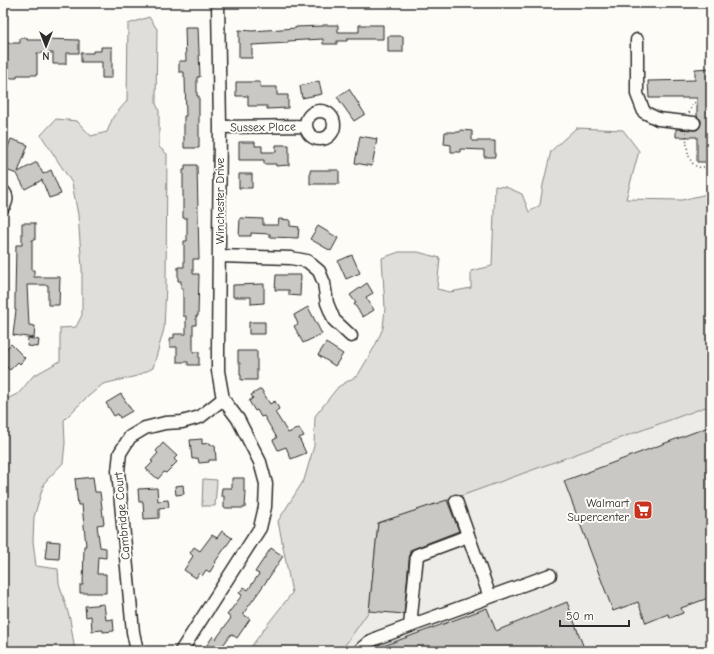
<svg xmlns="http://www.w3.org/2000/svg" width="714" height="654" viewBox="0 0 714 654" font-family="'Comic Neue',sans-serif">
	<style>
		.built { fill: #edece8 }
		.green { fill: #dfdeda; stroke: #858482 }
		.building { fill: #c9c8c4; stroke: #2b2b2b }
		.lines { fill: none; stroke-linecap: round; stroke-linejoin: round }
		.minor-casing { stroke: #2b2b2b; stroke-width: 15 }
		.path { stroke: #2b2b2b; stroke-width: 1.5; stroke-dasharray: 1 3; stroke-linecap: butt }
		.minor { stroke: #fdfcf7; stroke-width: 12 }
		.labels { text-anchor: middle; stroke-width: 4; stroke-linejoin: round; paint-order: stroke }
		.street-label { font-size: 12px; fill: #2b2b2b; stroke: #fdfcf7 }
		.poi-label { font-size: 12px; fill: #2b2b2b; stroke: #fdfcf7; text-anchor: end }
	</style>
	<rect width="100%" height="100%" fill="#fdfcf7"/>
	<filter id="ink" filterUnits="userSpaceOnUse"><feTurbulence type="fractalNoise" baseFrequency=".025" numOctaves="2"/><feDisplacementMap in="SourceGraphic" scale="8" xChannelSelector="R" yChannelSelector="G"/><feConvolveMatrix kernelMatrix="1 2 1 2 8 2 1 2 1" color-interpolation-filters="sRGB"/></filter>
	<g filter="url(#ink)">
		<!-- built -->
		<path class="built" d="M711,405V651H341L369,611L378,523L461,496Z"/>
		<!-- green -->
		<path class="green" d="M149,17L157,29L156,103L159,111V147L167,154L166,284L164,329L153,368L137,376L103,384L84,400L64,420L65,443L63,463L44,483L34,517L33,541L36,566L58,569L59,583L70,619L75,651H3V401L19,393L33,376L60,361V328L76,327L82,315V268L78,215L72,183L41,135L56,119L77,121L91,136L107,132L113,117L127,101L128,24Z
			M576,128L623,130L639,151L626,199L682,200L711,193V405L461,496L378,523L369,611L341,651H248L267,625L292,593L278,521L304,480L314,446L315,416L338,387L358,375L375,346L383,328L385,308L382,258L399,252H418L440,258L437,289L450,292L471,288V271L492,266L495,186L506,187L522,194L529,212L540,205L543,185L551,151Z
			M203,479L217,480L215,506H202Z"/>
		<!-- building -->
		<path class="building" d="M323,25H338V32H359V25H383V39H347V41H337V44H323V39L288,41V43L252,45V58H239V30L252,31L296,28V27L323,26Z
			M185,27H198L200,77H197V96H199V148H184V116H186L185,77H184V72H179V61H186Z
			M388,36H403V52H388Z
			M20,38H27V40H42V39L79,40V53H66V64H53V53H37V75H17V78H6V61H3V43H20Z
			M101,47H112V78H102V62H81V53H93V51H101Z
			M711,68V162H697V137H676V129L694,130H697L700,127L701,123V120L697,116V98H649L648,81L695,80V69Z
			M319,81L322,94L302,98L300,86Z
			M236,82H260V87H277V95H288V108L267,109V106H248V96H236Z
			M349,89L365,114L354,121L337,97Z
			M460,130L472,131V141H495V157H484V150L460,149V152H451V145L444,144L445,132H460Z
			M360,136L377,139L372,166L355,163Z
			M11,139L28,145L18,172L37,162L43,174L51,170L61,194L49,198L42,180L25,189L17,174L3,169V160Z
			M239,142H255V146H262V152H276V145H289V165L276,166V164H264V160H239Z
			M185,165H197L199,259H193V274H199L198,316H196V325H193V352H199V365H188V362H177V347H170V338H174V334H186V316H183V289H181V281H178V267H184V241H187V218H183V170H185Z
			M310,170H339V184H310Z
			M239,174H252V188H239Z
			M240,218L263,219V225H278L279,219L290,220V226L299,227L298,238L270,237V234L251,233V236H239Z
			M22,223H35V240H32V270H34V277H60L59,305H48V285H27L29,325L35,326L34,338L13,335L16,310H15V298L16,245H22Z
			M318,226L338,238L331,251L310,239Z
			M352,255L360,273L346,279L338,261Z
			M276,275H301L300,296L289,295V290H275Z
			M367,283L373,293L366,297L374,310L363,317L354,304L356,303L350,295Z
			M264,284V303L251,304V297H233V285Z
			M308,307L322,334L303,343L294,326L298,324L294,315Z
			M249,322H265V334H249Z
			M28,338L39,340L38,347L27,346Z
			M326,343L343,354L335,366L318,355Z
			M11,344L25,358L20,364L18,362L10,370L3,364V352Z
			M238,351H257V380H241V375H240V363H238Z
			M261,389L270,404L275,401L279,409L275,412L288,433L299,428L304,436L299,438L306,453L291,459L286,447L278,450L273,440L277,438L264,416L261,417L257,410L255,411L249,401L253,398L251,395Z
			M121,394L132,411L120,418L118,414L114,416L106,403Z
			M711,426V597L681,608L683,613L670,618L668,614L646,623L638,602L613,611L564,481Z
			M202,439V444L210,443L211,445H215L216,460H209V462L199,463L198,458L192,459L190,440Z
			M163,443L177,456L174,459L177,462L166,473L164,472L158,479L146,469L153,462L151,461L158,453L156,451Z
			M93,477L95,492H100L104,524L97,525L100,547L106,548V558L98,557L97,574H106V593H80V585H83L84,546H86L82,505H78L75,479Z
			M232,478H244V492H246L245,508H224V496H221L222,488H232Z
			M183,485L184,494L176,495L175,486Z
			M157,488L158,501L168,500L169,507L159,508V518L144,519L143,502H139L138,489Z
			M447,500L459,531L410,550L404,614L369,611L378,523Z
			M222,531L232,538L215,562H216L210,572L206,570L202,576L199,573L196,578L184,570L193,556L190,553L194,547L200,551L212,535L217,538Z
			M47,541L60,542L59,559L45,558Z
			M271,548L283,556L268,579L243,614L250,619L237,638L231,634L219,651H203L213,636L216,639L231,618L227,615L242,595L239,593L244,587L248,590L259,574L255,572Z
			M567,602L585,651H372V650L487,608L496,631Z
			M104,604L106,620L113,619L114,631L103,632V630L92,631L91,616L86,617L85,606Z"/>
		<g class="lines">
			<defs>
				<path id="minor" d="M218,3L220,127L218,350V371L223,399
					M637,40V94L644,112L658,119L694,123
					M306 125a14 14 0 1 1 28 0a14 14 0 1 1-28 0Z
					M220,127L306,126
					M3,191C8,196 7,202 3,207
					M219,256L291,258L307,261L319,271L324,283L327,303L334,320L351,336
					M456,501L490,597
					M410,626L417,555L468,536
					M137,651L133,632L118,471L120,453L130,437L145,428L165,423L182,422L200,417L223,399L238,419L260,462L266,484L265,507L260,528L181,651
					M359,651L369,642L377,638L550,575"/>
			</defs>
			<!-- minor casing -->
			<use href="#minor" class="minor-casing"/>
			<!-- path -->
			<path class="path" d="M689,113L693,103L697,102
				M686,132C687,142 686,163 698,167C702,168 707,166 711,166"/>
			<!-- minor -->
			<use href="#minor" class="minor"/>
		</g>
	</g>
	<!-- icons -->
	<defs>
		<symbol id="supermarket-square" viewBox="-11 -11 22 22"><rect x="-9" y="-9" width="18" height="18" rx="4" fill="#c8321e" stroke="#fdfcf7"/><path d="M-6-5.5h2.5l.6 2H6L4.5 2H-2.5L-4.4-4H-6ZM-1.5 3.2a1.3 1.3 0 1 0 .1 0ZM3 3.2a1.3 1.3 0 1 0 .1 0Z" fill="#fff"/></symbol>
	</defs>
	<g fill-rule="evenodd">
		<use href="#supermarket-square" x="632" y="499" width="22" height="22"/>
	</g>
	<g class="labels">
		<!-- street labels -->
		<g class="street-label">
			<text transform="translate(263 127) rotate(-1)" y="4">Sussex Place</text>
			<text transform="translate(220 201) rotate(-90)" y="4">Winchester Drive</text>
			<text transform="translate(122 516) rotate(-95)" y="4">Cambridge Court</text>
		</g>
		<!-- poi labels -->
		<g class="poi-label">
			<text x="629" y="507">Walmart<tspan x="629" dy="14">Supercenter</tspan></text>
		</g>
	</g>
	<!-- margin -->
	<rect width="714" height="654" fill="none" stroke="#fdfcf7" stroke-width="16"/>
	<rect x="8" y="8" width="698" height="638" fill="none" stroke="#2b2b2b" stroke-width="1.5" filter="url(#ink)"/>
	<!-- north arrow -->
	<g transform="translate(46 46) rotate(180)" stroke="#fdfcf7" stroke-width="3" paint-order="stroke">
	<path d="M0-3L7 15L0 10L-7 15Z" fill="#2b2b2b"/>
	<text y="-6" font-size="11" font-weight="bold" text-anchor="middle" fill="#2b2b2b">N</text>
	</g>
	<!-- scale -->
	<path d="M560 620v6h69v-6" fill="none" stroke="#2b2b2b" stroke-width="2"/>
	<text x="566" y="620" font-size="12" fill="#2b2b2b" stroke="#fdfcf7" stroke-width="3" paint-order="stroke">50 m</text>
</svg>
